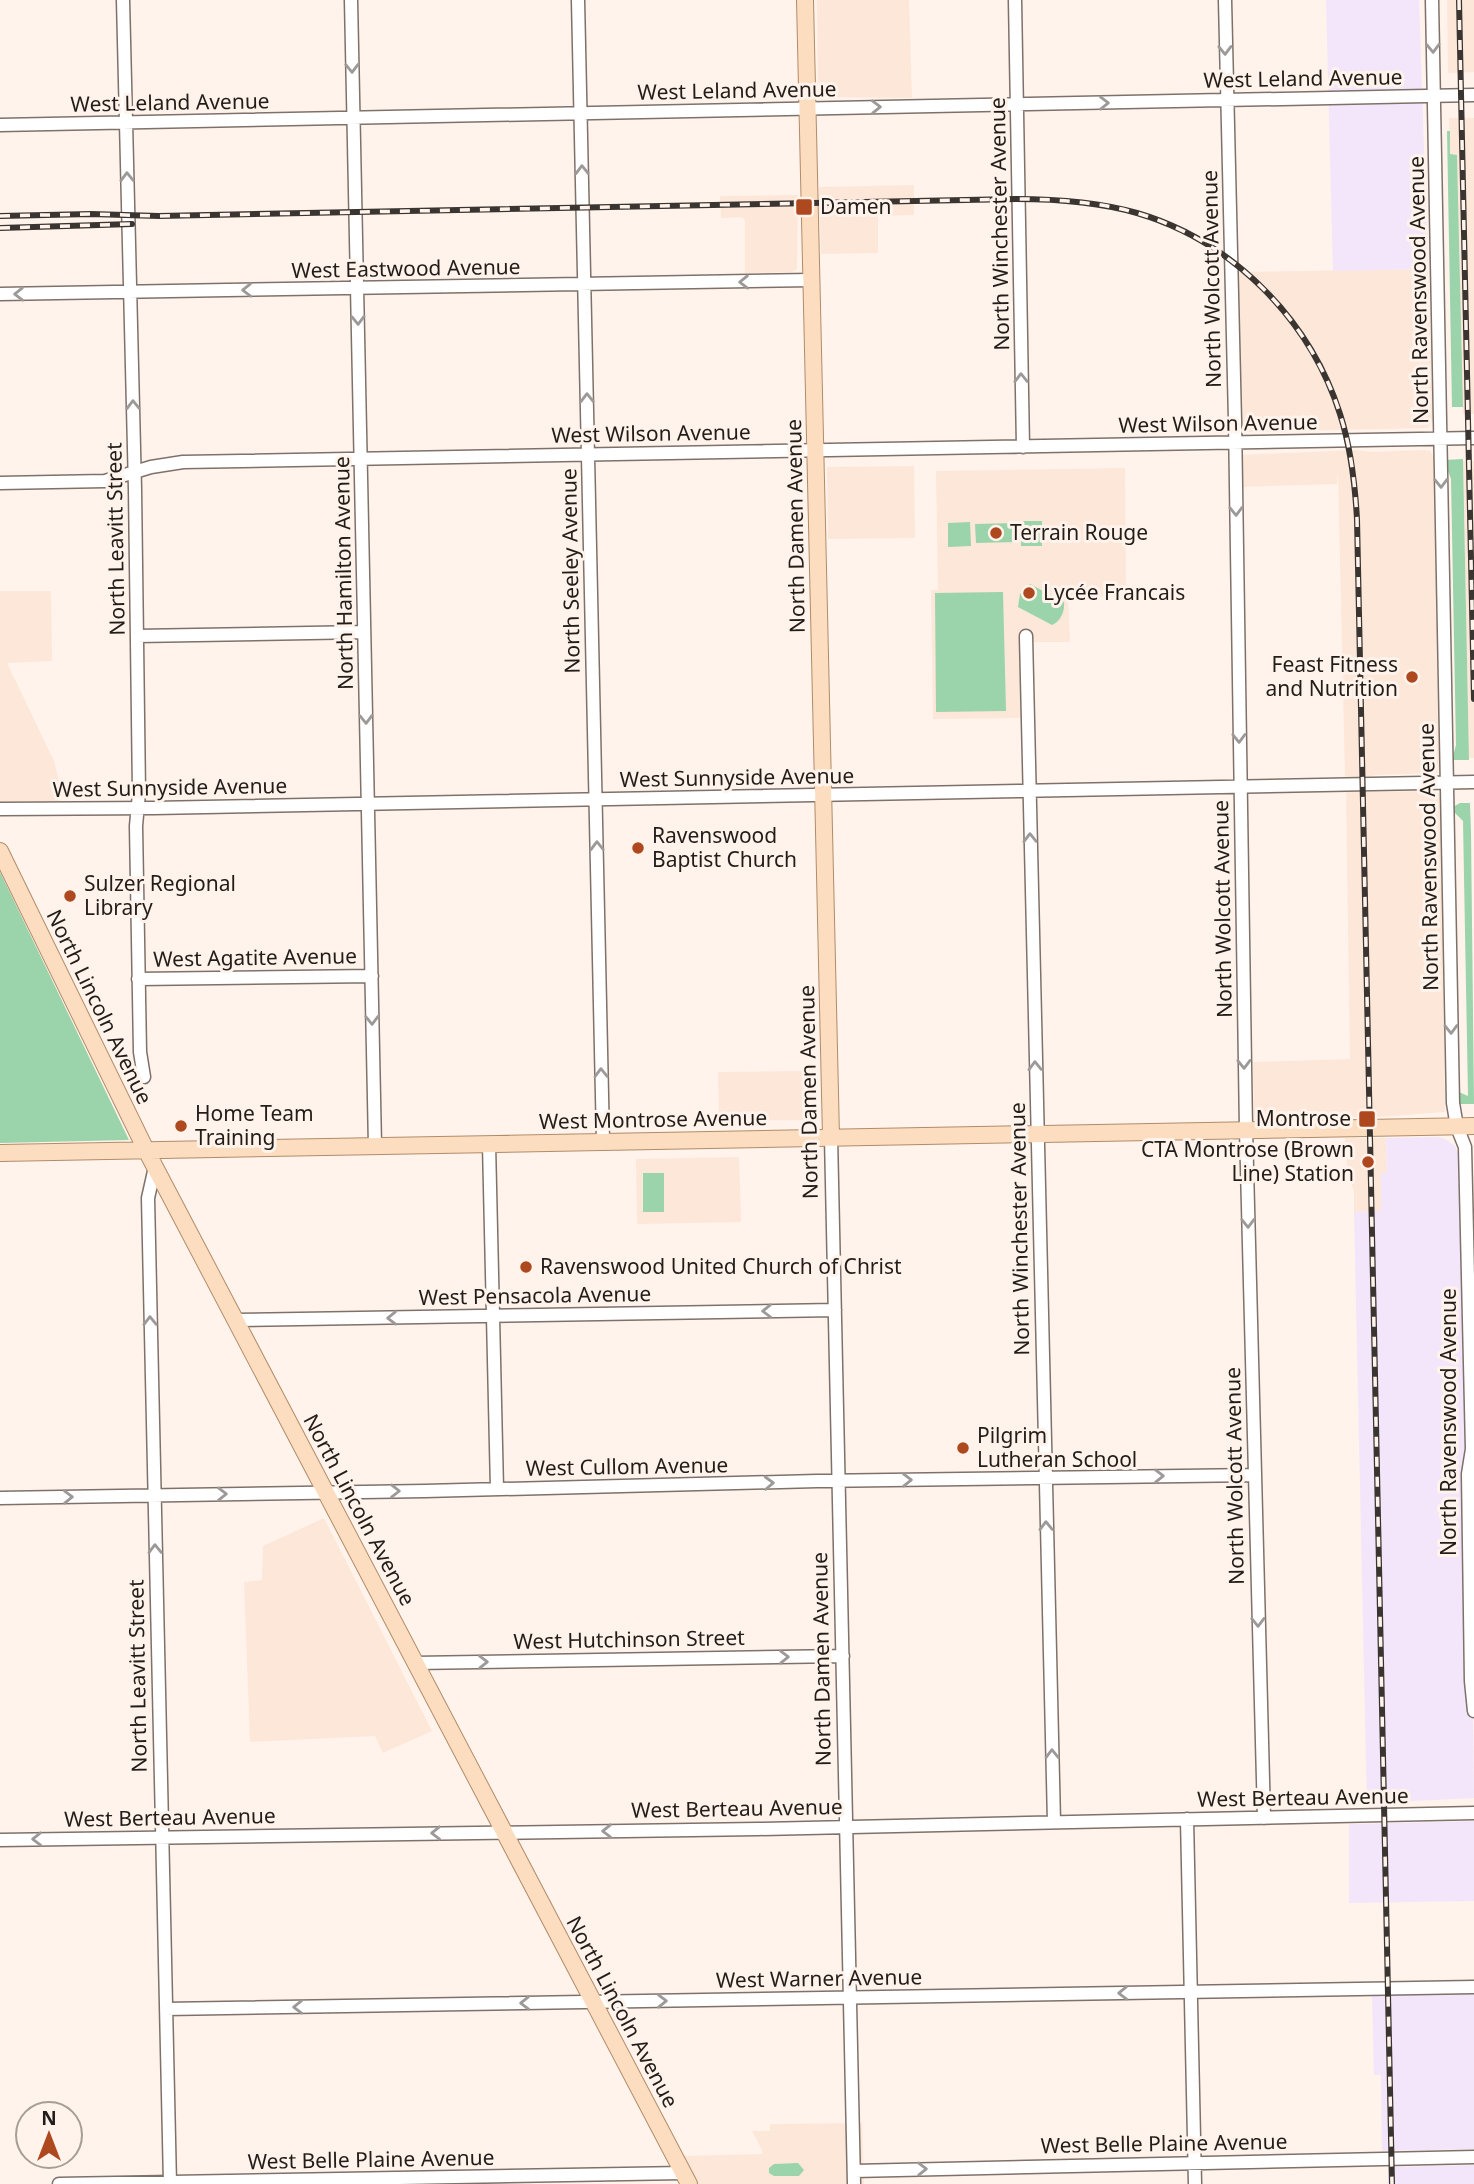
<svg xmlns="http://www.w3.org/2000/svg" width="1474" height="2184" viewBox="0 0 1474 2184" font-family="'Noto Sans',sans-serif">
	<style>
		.built { fill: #fde7d9 }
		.industrial { fill: #f3e6fa }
		.green { fill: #9bd3aa }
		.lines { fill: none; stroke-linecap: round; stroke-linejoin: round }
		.minor-casing { stroke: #7e7169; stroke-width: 15 }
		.major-casing { stroke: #b08c6a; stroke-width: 18 }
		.minor { stroke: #fff; stroke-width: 12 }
		.major { stroke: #fdddbf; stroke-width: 16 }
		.rail-casing { stroke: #3b3531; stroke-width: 6 }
		.rail { stroke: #fff3eb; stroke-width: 3.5; stroke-dasharray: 10; stroke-linecap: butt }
		.oneway { stroke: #9c9998 }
		.poi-dot { fill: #ae481f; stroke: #fff3eb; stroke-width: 2.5 }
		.labels { text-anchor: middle; stroke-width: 6; stroke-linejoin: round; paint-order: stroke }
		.street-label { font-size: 21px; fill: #221d19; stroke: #fff3eb }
		.poi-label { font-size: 21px; fill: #221d19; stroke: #fff3eb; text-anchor: start }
	</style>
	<rect width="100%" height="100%" fill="#fff3eb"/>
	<!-- built -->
	<path class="built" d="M817,0H909L912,98L820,97L818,89Z
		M1447,0H1474V72L1448,73Z
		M1449,118H1474V414H1463L1457,155H1450Z
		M914,185V215L878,216V253L821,254L819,187Z
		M798,195L797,269L792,272L745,273V220L741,217L721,218L720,196Z
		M1428,269L1433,420L1428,428L1250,432L1242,429L1238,272Z
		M1355,450L1373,452L1424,450L1430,451L1434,457L1440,763L1437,773L1374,775L1368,778L1345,779L1338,471L1337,484L1239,487V455Z
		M1463,461H1474V758H1469Z
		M914,466L915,538L828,539L827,467Z
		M1125,468L1126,596L1068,597L1070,642H1022L1023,718L933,719L931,590H938L936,471Z
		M0,591H51L52,661L7,663L54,761L59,781L60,801L0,802Z
		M1431,791L1439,794L1441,801L1445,1112L1377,1117L1254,1119L1253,1062L1350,1059L1346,792Z
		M807,1071L808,1120L719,1121L718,1072Z
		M1345,1138H1386L1387,1173L1381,1174V1211L1354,1212V1192L1347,1168Z
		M739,1157L741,1222L637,1224L636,1159Z
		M324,1518L432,1731L383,1753L375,1736L250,1742L244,1582L262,1580L263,1546Z
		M862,2123L864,2184H697L682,2156L762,2154V2150L752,2131H770V2124Z"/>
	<!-- industrial -->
	<path class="industrial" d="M1326,0H1419L1428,269L1333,271Z
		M1439,1137L1447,1140L1455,1146L1462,1164L1469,1454L1462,1472L1468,1716H1473L1474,1798L1393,1802L1386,1806L1367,1807L1354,1212L1381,1211V1173L1387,1172L1386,1138Z
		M1474,1821V1901L1349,1903V1824Z
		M1474,1992V2149L1382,2151L1381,2075H1374L1372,1994Z
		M1474,2165V2184H1388V2167Z"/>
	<!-- green -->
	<path class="green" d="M1447,131H1450V154L1457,155L1463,407H1452Z
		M1463,459L1469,760H1452L1456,745L1451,479L1444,460Z
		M1021,521H1042V546H1021Z
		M970,522L971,546L948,547V523Z
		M1016,523V542L976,543L975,524Z
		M1030,584L1064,602C1065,611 1061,621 1052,625L1018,607L1020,594Z
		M1003,592L1006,711L936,712L935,593Z
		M1460,803H1470L1471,833L1474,1104H1459V1092L1468,1096L1463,821L1453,811V807Z
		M0,872L129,1140L0,1143Z
		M643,1173H664V1212H643Z
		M798,2163L804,2170L799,2176H774L769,2173V2168L774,2164Z"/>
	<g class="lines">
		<defs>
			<path id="minor" d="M123,0L135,489L139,793L136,826L140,1052L144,1077
				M351,0L375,1146
				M578,0L603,1141
				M1015,0L1023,447
				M1225,0L1235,421L1246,1130L1264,1818
				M1432,0L1453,1103L1457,1127L1465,1147L1472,1449L1468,1474L1471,1681L1474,1711
				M0,125L1474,95
				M0,294L812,280
				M0,483L105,481L151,467L183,462L1474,438
				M137,636L364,632
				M1026,636L1054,1822
				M0,809L154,808L1474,782
				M138,979L372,976
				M831,1137L854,2184
				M489,1144L497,1489
				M155,1167L148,1198L170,2184
				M235,1320L835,1310
				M0,1498L425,1491L817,1481L1255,1475
				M415,1663L843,1656
				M1187,1819L1195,2184
				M0,1840L758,1829L1474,1813
				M166,2009L1474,1987
				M854,2171L1474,2157
				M59,2184L683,2173"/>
			<path id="major" d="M805,0L831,1137
				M0,851L146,1150L689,2184
				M0,1153L1474,1126"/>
		</defs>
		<!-- minor casing -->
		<use href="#minor" class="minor-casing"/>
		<!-- major casing -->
		<use href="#major" class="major-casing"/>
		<!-- minor -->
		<use href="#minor" class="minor"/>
		<!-- major -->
		<use href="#major" class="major"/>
		<defs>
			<path id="rail" d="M1459,0L1474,699
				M0,216L91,214L159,216L1016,199C1056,199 1098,202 1137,213C1233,241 1310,320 1340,414C1351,448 1355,484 1357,519L1392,2184
				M0,228L132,224"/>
		</defs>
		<!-- rail casing -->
		<use href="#rail" class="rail-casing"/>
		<!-- rail -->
		<use href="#rail" class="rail"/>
	</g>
	<!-- one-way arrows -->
	<defs><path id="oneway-chevron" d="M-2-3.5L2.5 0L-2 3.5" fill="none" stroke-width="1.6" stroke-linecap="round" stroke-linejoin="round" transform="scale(1.75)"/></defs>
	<g class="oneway">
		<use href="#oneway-chevron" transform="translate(1433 48) rotate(89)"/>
		<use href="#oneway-chevron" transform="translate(1225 50) rotate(89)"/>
		<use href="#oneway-chevron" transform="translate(352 68) rotate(89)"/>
		<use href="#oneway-chevron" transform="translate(1104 103) rotate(-1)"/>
		<use href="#oneway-chevron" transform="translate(876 107) rotate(-1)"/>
		<use href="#oneway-chevron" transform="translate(582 170) rotate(-91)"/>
		<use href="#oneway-chevron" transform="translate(127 177) rotate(-91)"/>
		<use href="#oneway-chevron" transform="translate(744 282) rotate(179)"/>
		<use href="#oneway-chevron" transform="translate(247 290) rotate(179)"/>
		<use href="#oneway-chevron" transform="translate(19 294) rotate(179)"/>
		<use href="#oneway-chevron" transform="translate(358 320) rotate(89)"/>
		<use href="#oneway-chevron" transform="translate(1021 378) rotate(-91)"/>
		<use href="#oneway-chevron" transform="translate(587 398) rotate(-91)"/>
		<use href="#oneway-chevron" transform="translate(133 405) rotate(-91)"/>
		<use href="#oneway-chevron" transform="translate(1441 483) rotate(89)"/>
		<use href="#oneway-chevron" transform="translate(1236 511) rotate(89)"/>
		<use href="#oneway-chevron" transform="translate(366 719) rotate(89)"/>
		<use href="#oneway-chevron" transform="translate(1239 738) rotate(89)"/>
		<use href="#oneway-chevron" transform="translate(1030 838) rotate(-91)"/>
		<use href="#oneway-chevron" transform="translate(597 846) rotate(-91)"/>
		<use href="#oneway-chevron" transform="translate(372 1020) rotate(89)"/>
		<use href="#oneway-chevron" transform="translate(1451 1029) rotate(89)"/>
		<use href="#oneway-chevron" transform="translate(1244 1064) rotate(89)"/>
		<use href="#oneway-chevron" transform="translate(1035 1066) rotate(-91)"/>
		<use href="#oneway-chevron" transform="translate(601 1073) rotate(-91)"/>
		<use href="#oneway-chevron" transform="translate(1248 1223) rotate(89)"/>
		<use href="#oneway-chevron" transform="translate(767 1311) rotate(179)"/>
		<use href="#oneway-chevron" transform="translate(392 1318) rotate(179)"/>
		<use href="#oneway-chevron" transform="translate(150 1321) rotate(-91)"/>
		<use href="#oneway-chevron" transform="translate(1159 1476) rotate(-1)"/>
		<use href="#oneway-chevron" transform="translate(907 1480) rotate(-1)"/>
		<use href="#oneway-chevron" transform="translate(769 1483) rotate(-2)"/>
		<use href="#oneway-chevron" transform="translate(395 1491)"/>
		<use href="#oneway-chevron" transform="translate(222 1494) rotate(-1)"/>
		<use href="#oneway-chevron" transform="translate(68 1497) rotate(-1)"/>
		<use href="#oneway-chevron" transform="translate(1046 1526) rotate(-91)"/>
		<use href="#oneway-chevron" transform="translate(155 1549) rotate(-91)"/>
		<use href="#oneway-chevron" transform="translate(1258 1622) rotate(89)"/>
		<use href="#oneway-chevron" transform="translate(784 1657) rotate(-1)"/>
		<use href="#oneway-chevron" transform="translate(483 1662) rotate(-1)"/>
		<use href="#oneway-chevron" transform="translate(1052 1754) rotate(-91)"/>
		<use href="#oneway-chevron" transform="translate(607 1831) rotate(179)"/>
		<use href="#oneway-chevron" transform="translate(436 1833) rotate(179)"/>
		<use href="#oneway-chevron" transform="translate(37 1839) rotate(179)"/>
		<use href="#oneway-chevron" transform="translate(1123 1993) rotate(179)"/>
		<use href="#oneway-chevron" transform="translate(662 2001) rotate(-1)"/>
		<use href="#oneway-chevron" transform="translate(525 2003) rotate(179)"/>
		<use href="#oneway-chevron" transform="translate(298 2007) rotate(179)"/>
		<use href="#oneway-chevron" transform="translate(922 2169) rotate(-1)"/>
	</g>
	<!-- markers -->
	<g class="poi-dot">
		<rect x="795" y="198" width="18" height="18" rx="3.5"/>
		<circle cx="996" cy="533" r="7"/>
		<circle cx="1029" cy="593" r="7"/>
		<circle cx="1412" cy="677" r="7"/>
		<circle cx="638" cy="848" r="7"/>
		<circle cx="70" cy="896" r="7"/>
		<rect x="1358" y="1110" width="18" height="18" rx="3.5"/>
		<circle cx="181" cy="1126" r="7"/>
		<circle cx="1368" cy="1162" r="7"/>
		<circle cx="526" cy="1267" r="7"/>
		<circle cx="963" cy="1448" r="7"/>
	</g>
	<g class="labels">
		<!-- street labels -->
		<g class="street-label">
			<text transform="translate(1303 79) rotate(-1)" y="7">West Leland Avenue</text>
			<text transform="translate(737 91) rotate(-1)" y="7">West Leland Avenue</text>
			<text transform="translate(170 103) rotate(-1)" y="7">West Leland Avenue</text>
			<text transform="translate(1000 224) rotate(-91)" y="7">North Winchester Avenue</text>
			<text transform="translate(406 269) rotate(-1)" y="7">West Eastwood Avenue</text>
			<text transform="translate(1212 279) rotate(-91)" y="7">North Wolcott Avenue</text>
			<text transform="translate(1419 290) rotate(-91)" y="7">North Ravenswood Avenue</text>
			<text transform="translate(1218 424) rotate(-1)" y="7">West Wilson Avenue</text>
			<text transform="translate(651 434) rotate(-1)" y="7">West Wilson Avenue</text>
			<text transform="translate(796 526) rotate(-91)" y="7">North Damen Avenue</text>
			<text transform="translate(116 539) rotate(-91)" y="7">North Leavitt Street</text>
			<text transform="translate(571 571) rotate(-91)" y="7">North Seeley Avenue</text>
			<text transform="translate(344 573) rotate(-91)" y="7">North Hamilton Avenue</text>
			<text transform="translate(737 778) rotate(-1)" y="7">West Sunnyside Avenue</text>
			<text transform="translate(170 788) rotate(-1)" y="7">West Sunnyside Avenue</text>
			<text transform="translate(1429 857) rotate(-91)" y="7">North Ravenswood Avenue</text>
			<text transform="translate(1223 909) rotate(-91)" y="7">North Wolcott Avenue</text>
			<text transform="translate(255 958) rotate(-1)" y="7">West Agatite Avenue</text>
			<text transform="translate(99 1007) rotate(64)" y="7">North Lincoln Avenue</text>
			<text transform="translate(809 1092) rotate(-91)" y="7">North Damen Avenue</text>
			<text transform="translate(653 1120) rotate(-1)" y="7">West Montrose Avenue</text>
			<text transform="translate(1020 1229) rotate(-91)" y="7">North Winchester Avenue</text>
			<text transform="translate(535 1296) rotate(-1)" y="7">West Pensacola Avenue</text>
			<text transform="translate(1449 1422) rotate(-90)" y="7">North Ravenswood Avenue</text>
			<text transform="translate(627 1467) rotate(-1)" y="7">West Cullom Avenue</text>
			<text transform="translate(1235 1476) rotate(-91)" y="7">North Wolcott Avenue</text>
			<text transform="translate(359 1510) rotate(62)" y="7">North Lincoln Avenue</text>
			<text transform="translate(629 1640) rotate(-1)" y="7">West Hutchinson Street</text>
			<text transform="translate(822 1659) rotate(-91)" y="7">North Damen Avenue</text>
			<text transform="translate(138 1676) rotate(-91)" y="7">North Leavitt Street</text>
			<text transform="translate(1303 1798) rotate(-1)" y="7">West Berteau Avenue</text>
			<text transform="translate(737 1809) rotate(-1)" y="7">West Berteau Avenue</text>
			<text transform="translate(170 1818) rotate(-1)" y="7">West Berteau Avenue</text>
			<text transform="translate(819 1979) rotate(-1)" y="7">West Warner Avenue</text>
			<text transform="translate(622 2012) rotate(62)" y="7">North Lincoln Avenue</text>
			<text transform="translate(1164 2144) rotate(-1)" y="7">West Belle Plaine Avenue</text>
			<text transform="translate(371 2160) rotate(-1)" y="7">West Belle Plaine Avenue</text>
		</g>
		<!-- poi labels -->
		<g class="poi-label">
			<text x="820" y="214">Damen</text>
			<text x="1010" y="540">Terrain Rouge</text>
			<text x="1043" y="600">Lycée Francais</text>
			<text x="1398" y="672" text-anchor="end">Feast Fitness<tspan x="1398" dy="24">and Nutrition</tspan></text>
			<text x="652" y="843">Ravenswood<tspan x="652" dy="24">Baptist Church</tspan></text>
			<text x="84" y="891">Sulzer Regional<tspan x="84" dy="24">Library</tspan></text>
			<text x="195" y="1121">Home Team<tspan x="195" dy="24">Training</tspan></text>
			<text x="1351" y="1126" text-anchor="end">Montrose</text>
			<text x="1354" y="1157" text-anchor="end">CTA Montrose (Brown<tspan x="1354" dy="24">Line) Station</tspan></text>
			<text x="540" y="1274">Ravenswood United Church of Christ</text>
			<text x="977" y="1443">Pilgrim<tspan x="977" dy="24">Lutheran School</tspan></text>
		</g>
	</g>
	<!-- north arrow -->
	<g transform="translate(49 2135)"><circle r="33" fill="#fff3eb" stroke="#a79d97" stroke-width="2"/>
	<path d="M0-5L12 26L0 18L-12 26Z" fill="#ae481f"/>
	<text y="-10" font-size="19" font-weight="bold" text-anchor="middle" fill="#221d19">N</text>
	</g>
</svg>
